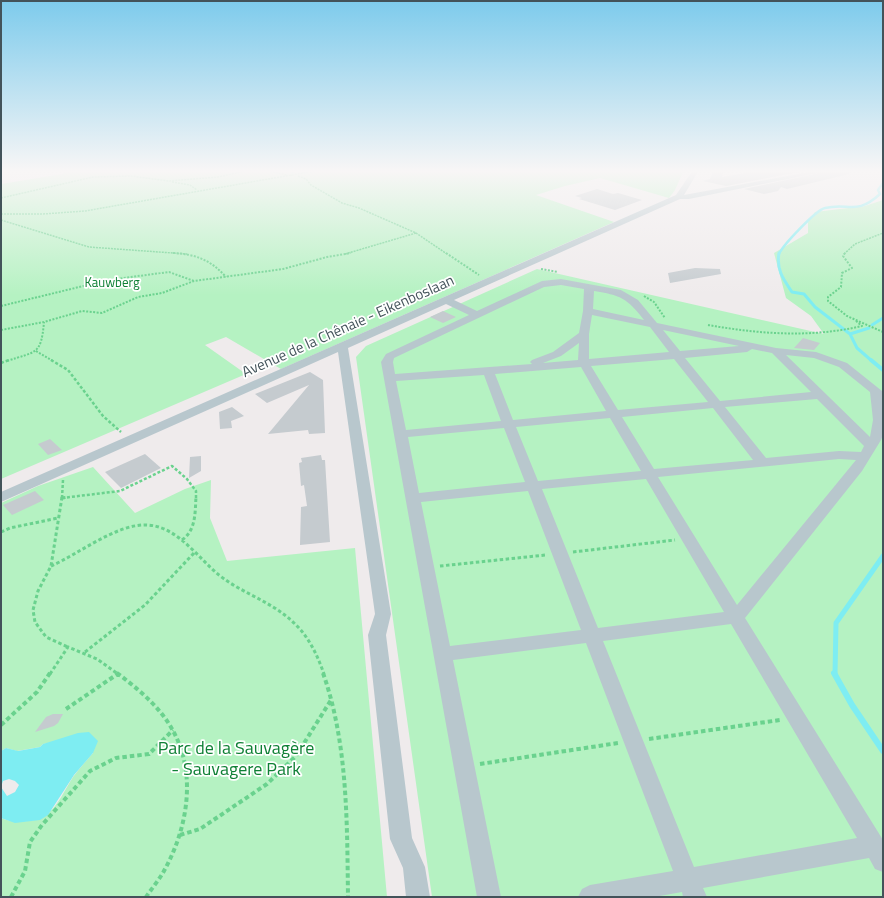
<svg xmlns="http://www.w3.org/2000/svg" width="884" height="898" viewBox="0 0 884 898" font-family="'Titillium Web',sans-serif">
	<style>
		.green { fill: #b5f2c2 }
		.water { fill: #7eedf2; fill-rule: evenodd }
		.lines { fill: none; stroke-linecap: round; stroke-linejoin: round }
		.stream-far4 { stroke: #7eedf2; stroke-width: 2.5 }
		.stream-far3 { stroke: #7eedf2; stroke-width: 3 }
		.stream-far2 { stroke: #7eedf2; stroke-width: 4 }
		.stream-far1 { stroke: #7eedf2; stroke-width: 5 }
		.stream { stroke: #7eedf2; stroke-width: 6 }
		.building { fill: #c5cbcf }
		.path-far4 { stroke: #6ad28e; stroke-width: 1.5; stroke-dasharray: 2 1; stroke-linecap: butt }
		.path-far3 { stroke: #6ad28e; stroke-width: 2; stroke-dasharray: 2 1.5; stroke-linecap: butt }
		.path-far2 { stroke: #6ad28e; stroke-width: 2.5; stroke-dasharray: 3 2; stroke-linecap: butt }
		.path-far1 { stroke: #6ad28e; stroke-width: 3; stroke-dasharray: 3.5 2.5; stroke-linecap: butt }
		.path { stroke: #6ad28e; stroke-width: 4; stroke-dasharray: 4.5 3; stroke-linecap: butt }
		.minor { fill: #b8c7cd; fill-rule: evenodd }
		.labels { text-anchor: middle; stroke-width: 3.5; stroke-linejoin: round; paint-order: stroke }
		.far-park-label { font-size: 13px; fill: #0f8035; stroke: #fff }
		.street-label { font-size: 15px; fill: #43535a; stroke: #fff }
		.near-park-label { font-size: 18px; fill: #0f8035; stroke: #fff }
	</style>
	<rect width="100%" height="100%" fill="#efebec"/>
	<!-- green -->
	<path class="green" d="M69,170H684L675,190L669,198L600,178L565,186L536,195L614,222L281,369L226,337L205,345L246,374L1,479V184L62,174Z
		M883,200V897H432L356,357L366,346L537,269L824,334L811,316L786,298L774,253L808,233V222L815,212L865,206Z
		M93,467L135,513L185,489L211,480L210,518L227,561L355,548L387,897H1V818C7,821 13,821 19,821C52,823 58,801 73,777C79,769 86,761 93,753L50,743L43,744L40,747L17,751L6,748L1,751V503L38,486Z"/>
	<!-- water -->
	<path class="water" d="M89,732L98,741L93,753L74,775L48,815L40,820L15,823L1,818V751L6,748L18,751L40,747L43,744L78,733ZM9,779L15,781L19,785L15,792L7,796L1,787L3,781Z"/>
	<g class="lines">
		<!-- stream-far4 -->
		<path class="stream-far4" d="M779,254C783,245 816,210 825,208C849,202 856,216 880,194L878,190L883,183"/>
		<!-- stream-far3 -->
		<path class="stream-far3" d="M779,253C776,269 783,279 792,292L804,294L815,307L850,334L857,348L872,361
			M872,325L883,318
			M850,334L869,328"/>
		<!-- stream-far2 -->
		<path class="stream-far2" d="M871,360L883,370"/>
		<!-- stream-far1 -->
		<path class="stream-far1" d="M835,674L836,623L883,556"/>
		<!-- stream -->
		<path class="stream" d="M834,673L852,705L883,751"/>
	</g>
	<!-- building -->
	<path class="building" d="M714,170H724L722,177L762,170H792L799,172L726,186L703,181L710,179Z
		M833,170H848L849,174L787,189L781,187L778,191L769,193L764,194L744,189Z
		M597,189L613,194L618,193L642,200L615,210L579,199L582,198L575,196Z
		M695,268L720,269L721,274L670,283L668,273Z
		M443,311L456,317L443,323L430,317Z
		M803,338L820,343L814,350L794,348Z
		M310,372L323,380L325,433L309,434L308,430L268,434L309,385L267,403L255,394Z
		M232,407L244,416L231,421L232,428L220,429L219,412Z
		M50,439L62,450L48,455L38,444Z
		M145,454L161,468L121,488L105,472Z
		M321,455L322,460H325L330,542L300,545L301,507L307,506L304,485L301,486L299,463L302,462L301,458Z
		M201,456V471L189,478L190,457Z
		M35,491L44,500L12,515L3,505Z
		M53,714H63L58,723L54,726L35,732L46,717Z"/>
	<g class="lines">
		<!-- path-far4 -->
		<path class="path-far4" d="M264,170L287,175
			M291,176L294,170
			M298,176L306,179L311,185L342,203L359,208L416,233L447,254
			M172,182L190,185L197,190
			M1,198L93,177L131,176L169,181L218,177L250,170
			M1,214H43L85,211L320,170
			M1,220L89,247L187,254
			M345,254L416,233
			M844,254L855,244L883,233"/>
		<!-- path-far3 -->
		<path class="path-far3" d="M173,253C195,254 211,260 226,277
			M446,253L479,275
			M845,253L843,256L852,268L842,273L841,287L828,297V301L847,316L883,332
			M541,269L558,272
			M644,296L654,302L665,318
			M1,306L108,280L169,272L194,281
			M708,325C759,334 811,338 862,326L855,320
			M1,330L44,322L82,311L102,313L138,297L162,293L194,281L283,269L327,257L351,253
			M36,351L53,361
			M7,361C36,351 41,356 44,322"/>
		<!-- path-far2 -->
		<path class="path-far2" d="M51,360L68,370L103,416L121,432
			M1,363L9,360
			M62,498L63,480
			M62,498L120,491L172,466L187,479L196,491V498"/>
		<!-- path-far1 -->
		<path class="path-far1" d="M62,497L51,566L38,591L33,610L35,622L46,637L68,647
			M62,498L68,497
			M1,532L10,528L58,518
			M182,540C196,530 195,513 196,497
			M573,552L675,540
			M51,566C79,554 117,523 148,525C178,527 198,558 219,575C244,595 273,601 297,626C310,639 318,657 324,674
			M440,566L546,555
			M85,652L145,605L194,553
			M50,674L68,647L97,659L118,674"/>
		<!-- path -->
		<path class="path" d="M117,673C137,688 160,707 172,729C197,772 188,827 165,869C160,879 152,888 146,897
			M323,673C348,744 347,823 348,897
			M66,709L119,673
			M1,725L37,692L50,673
			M649,739L780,720
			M480,764L618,743
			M180,835L200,829L267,784L296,756L331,700
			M11,897L25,871L30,842L42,825L90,771L116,758L149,754L173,730"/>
		<!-- minor -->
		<path class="minor" d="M693,170H699L684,195L820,170H832L689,199H680L454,300L477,311L542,281L561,279L621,290L638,300L657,323L776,348L816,352L847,363L882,391L883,435L881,440L862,471L745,618L883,840V872L875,869L869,858L703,888L707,897H683L682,892L654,897H578L582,889L590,885L673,871L586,643L453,660L501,897H477L381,362L386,354L469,315L446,304L348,348L391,614L386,635L412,838L425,867L430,897H406L403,868L390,839L368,635L375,614L338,352L1,502V492L676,195ZM561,285L584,289L583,311L579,333L553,352L532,360L530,362L532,364L395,374L393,362L394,358L544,287ZM594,291C620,295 627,298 644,320L593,309ZM592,315L650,327L669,352L589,359V334ZM663,330L739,346L680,351ZM579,343L578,360L543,363L561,356ZM752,349L772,353L811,392L720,401L685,358L747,352ZM786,355L814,358L839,367L870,392L873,420L870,437ZM674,359L708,402L618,410L591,366ZM581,367L606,411L513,420L495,374ZM484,375L501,421L406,430L396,381ZM817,399L864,446L861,452L839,451L766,458L725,407ZM713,408L753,460L654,469L622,417ZM610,418L641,471L538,481L516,427ZM504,428L525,482L419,493L408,437ZM839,459L856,460L737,605L658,477ZM646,479L724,612L598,628L542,489ZM528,491L581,630L450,646L421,502ZM731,624L857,838L694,867L603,641Z"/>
	</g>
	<!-- sky -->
	<linearGradient id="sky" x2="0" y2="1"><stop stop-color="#7dcbec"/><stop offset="0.58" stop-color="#f8f6f6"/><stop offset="1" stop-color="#f8f6f6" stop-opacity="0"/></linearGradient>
	<rect width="884" height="295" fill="url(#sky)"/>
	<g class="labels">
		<!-- far-park labels -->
		<g class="far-park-label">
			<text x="112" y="287">Kauwberg</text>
		</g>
		<!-- street labels -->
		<g class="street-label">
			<text transform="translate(348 326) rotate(-24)" y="5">Avenue de la Chênaie - Eikenboslaan</text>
		</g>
		<!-- near-park labels -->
		<g class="near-park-label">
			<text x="236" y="754">Parc de la Sauvagère<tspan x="236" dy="21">- Sauvagere Park</tspan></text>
		</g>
	</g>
	<!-- border -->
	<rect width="884" height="898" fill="none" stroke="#43535a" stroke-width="4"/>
</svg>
